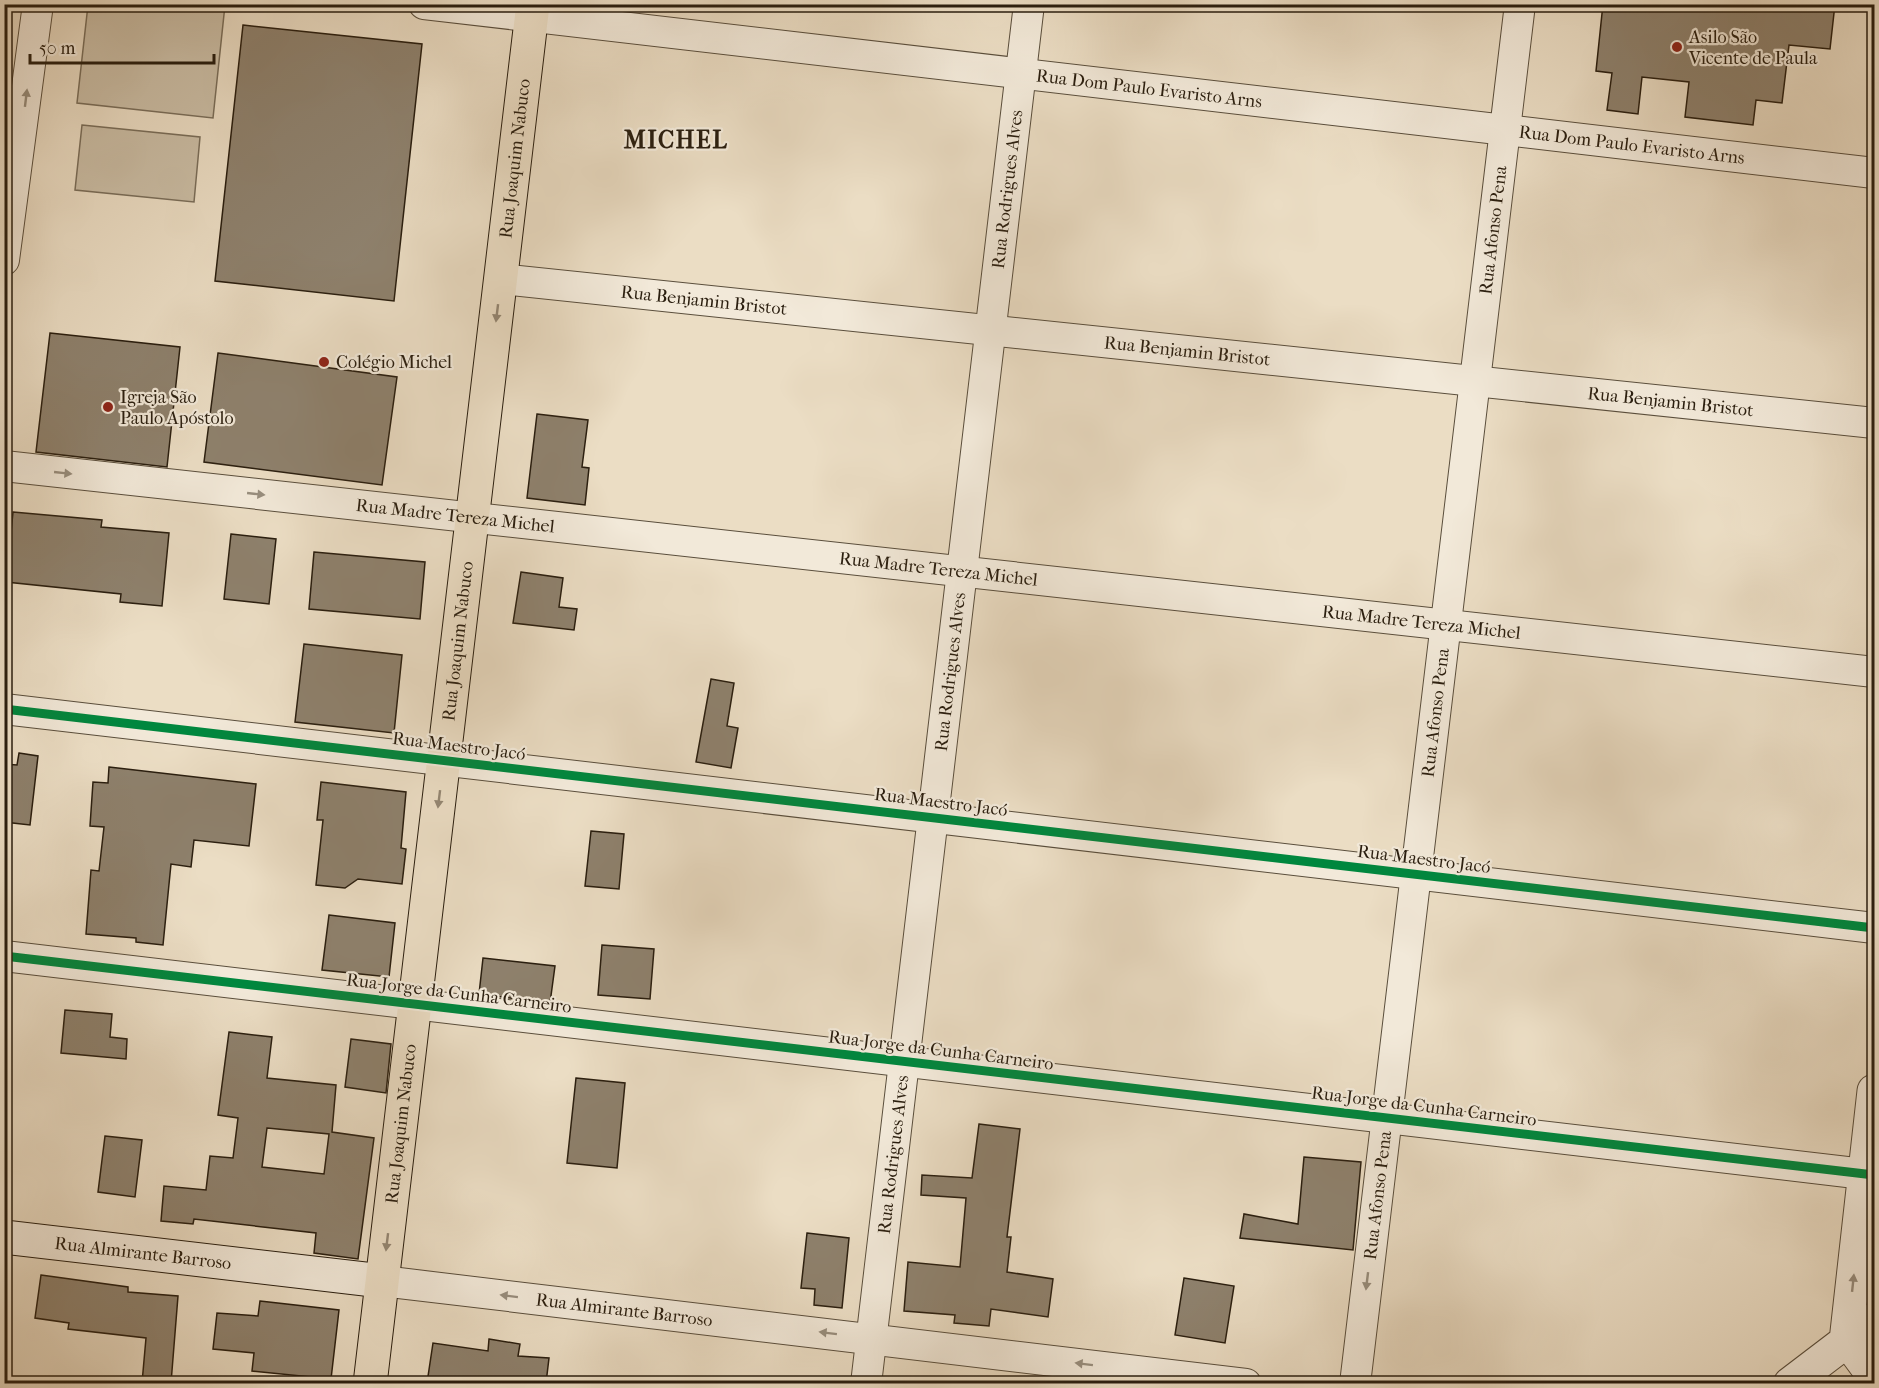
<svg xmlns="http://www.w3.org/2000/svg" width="1879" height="1388" viewBox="0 0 1879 1388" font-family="'IM FELL French Canon',serif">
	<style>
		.green { fill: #cabda5; stroke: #7a6e5a; stroke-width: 1.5 }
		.building { fill: #8e816d; stroke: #2a1e0f; stroke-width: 1.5; fill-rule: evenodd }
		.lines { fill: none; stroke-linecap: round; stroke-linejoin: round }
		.minor-casing { stroke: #5a4e3c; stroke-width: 32 }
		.tertiary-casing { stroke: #5a4e3c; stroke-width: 35 }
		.secondary-casing { stroke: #2a1e0f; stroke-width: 35 }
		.primary-casing { stroke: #2a1e0f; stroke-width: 35 }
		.minor { stroke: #f2e9d9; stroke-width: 30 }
		.tertiary { stroke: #f2e9d9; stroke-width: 33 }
		.secondary { stroke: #f2e9d9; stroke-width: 33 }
		.primary { stroke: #ebddc4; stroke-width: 33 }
		.cycleway-casing { stroke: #f2e9d9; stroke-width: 13 }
		.cycleway { stroke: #00873e; stroke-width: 9 }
		.oneway { fill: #988e7e }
		.oneway2 { fill: #948773 }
		.poi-dot { fill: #8f2418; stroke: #f2e9d9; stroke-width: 2 }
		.labels { text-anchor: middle; stroke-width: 4.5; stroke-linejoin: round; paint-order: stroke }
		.poi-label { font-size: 18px; fill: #2a1e0f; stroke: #f2e9d9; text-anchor: start }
		.street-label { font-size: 18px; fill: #2a1e0f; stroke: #f2e9d9 }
		.district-label { font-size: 24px; font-weight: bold; letter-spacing: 1.5px; fill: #2a1e0f; stroke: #f2e9d9 }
	</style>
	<rect width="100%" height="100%" fill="#ebddc4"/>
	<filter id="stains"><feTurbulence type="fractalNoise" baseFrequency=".00333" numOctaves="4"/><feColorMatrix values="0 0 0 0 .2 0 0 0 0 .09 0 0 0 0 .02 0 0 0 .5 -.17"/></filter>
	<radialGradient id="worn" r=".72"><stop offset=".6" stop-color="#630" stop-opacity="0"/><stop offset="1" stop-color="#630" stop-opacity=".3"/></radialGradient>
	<!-- green -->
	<path class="green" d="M88,5H225L213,118L77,103Z
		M82,125L200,137L194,202L75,190Z"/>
	<!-- building -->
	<path class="building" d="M1603,4H1835L1830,49L1789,45L1782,103L1756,100L1753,125L1685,117L1689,82L1642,77L1638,114L1607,110L1612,73L1596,71Z
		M243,25L422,44L394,301L215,281Z
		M50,333L180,347L167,467L36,452Z
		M218,353L397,377L382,485L204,462Z
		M537,414L588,420L582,467L589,468L585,505L527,498Z
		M13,512L102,520L101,527L169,533L162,606L120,602L121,594L6,582Z
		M231,534L276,539L269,604L224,599Z
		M314,552L425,562L420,619L309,609Z
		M521,572L563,578L559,607L577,609L574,630L513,623Z
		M304,644L402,655L394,733L295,722Z
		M711,679L734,683L727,726L738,728L731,768L696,762Z
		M19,753L38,756L30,825L4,822V764L17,765Z
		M109,767L256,784L249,846L194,840L191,867L171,864L163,945L136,942V938L86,934L91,870L99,871L104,827L90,826L93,782L108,783Z
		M321,782L406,792L401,848L406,849L402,884L358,879L345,888L316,885L323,820H317Z
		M591,831L624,834L619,889L585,886Z
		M329,915L395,923L389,977L322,970Z
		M602,945L654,949L650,999L598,995Z
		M483,958L555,966L550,1003L479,994Z
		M65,1010L112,1014L110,1037L127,1039L126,1059L61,1053Z
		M229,1032L272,1037L267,1078L336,1085L332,1132L374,1138L358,1259L314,1253L316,1233L194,1219L193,1224L161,1221L164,1186L206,1190L210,1156L233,1158L238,1118L218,1115ZM267,1128L329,1134L324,1174L262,1167Z
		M351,1039L391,1044L386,1093L345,1087Z
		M576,1078L625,1083L617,1168L567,1163Z
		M979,1124L1020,1129L1007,1237H1011L1007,1272L1053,1279L1048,1317L991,1309L989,1326L954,1323L955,1315L904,1311L908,1262L960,1267L966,1198L921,1195L922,1175L972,1178Z
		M105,1136L142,1140L135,1197L98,1192Z
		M1304,1157L1361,1162L1353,1250L1240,1238L1244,1214L1298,1224Z
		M807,1233L849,1238L842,1308L814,1305L815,1289L801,1288Z
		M41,1275L128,1287V1292L178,1296L171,1383H142L146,1338L68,1329L69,1323L35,1318Z
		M1184,1278L1234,1286L1225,1343L1175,1335Z
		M260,1301L339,1310L331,1379L252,1371L254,1353L213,1349L217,1313L258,1316Z
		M489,1339L520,1344L518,1356L549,1358L546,1383H427L433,1343L488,1351Z"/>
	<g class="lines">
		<defs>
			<g id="minor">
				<path id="s1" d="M424,4L1874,173"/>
				<path d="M4,260L38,4"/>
				<path id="s2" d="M501,279L1874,423"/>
				<path id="s3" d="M4,466L1874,672"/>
				<path d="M4,709L1874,928"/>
				<path d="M4,956L1864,1174"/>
				<path id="s4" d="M382,1281L1246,1384"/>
				<path d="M1846,1341L1874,1379"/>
				<path id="s5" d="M866,1384L1029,4"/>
				<path id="s6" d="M1355,1384L1520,4"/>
			</g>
			<path id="tertiary" d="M1846,1341L1874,1091
				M1790,1384L1874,1320"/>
			<g id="secondary">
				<path id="s7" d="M4,1237L382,1281"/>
			</g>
			<g id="primary">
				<path id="s8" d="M370,1384L533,4"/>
			</g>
		</defs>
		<!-- minor casing -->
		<use href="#minor" class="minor-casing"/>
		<!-- tertiary casing -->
		<use href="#tertiary" class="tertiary-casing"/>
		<!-- secondary casing -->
		<use href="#secondary" class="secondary-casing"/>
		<!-- primary casing -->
		<use href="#primary" class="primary-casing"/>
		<!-- minor -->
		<use href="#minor" class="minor"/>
		<!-- tertiary -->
		<use href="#tertiary" class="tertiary"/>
		<!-- secondary -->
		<use href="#secondary" class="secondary"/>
		<!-- primary -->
		<use href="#primary" class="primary"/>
		<defs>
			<path id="cycleway" d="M4,709L1874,928
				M4,956L1874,1175"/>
		</defs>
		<!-- cycleway casing -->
		<use href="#cycleway" class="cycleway-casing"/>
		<!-- cycleway -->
		<use href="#cycleway" class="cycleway"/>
	</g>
	<!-- one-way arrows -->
	<defs><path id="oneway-solid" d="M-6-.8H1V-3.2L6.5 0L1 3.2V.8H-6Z" transform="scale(1.5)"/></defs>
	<g class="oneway">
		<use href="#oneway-solid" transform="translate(26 98) rotate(-83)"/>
		<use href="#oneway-solid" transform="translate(63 473) rotate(6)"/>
		<use href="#oneway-solid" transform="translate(256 494) rotate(6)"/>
		<use href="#oneway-solid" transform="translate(1367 1281) rotate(97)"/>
		<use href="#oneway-solid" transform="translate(1853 1283) rotate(-84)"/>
		<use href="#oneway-solid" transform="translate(509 1296) rotate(-173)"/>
		<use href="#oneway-solid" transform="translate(828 1333) rotate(-173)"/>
		<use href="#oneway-solid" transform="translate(1084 1364) rotate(-173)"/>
	</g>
	<g class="oneway2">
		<use href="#oneway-solid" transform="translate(497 313) rotate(97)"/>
		<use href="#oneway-solid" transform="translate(439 799) rotate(97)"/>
		<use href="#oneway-solid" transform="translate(387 1242) rotate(97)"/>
	</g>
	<!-- markers -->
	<g class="poi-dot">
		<circle cx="1677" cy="47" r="6"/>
		<circle cx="324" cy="362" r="6"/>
		<circle cx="108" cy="407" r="6"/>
	</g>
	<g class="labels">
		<!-- poi labels -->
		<g class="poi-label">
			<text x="1689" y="43">Asilo São<tspan x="1689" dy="21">Vicente de Paula</tspan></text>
			<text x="336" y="368">Colégio Michel</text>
			<text x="120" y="403">Igreja São<tspan x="120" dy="21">Paulo Apóstolo</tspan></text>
		</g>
		<!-- street labels -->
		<g class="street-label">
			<text dy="6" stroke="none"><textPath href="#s1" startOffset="730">Rua Dom Paulo Evaristo Arns</textPath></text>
			<text dy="6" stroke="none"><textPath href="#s1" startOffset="1216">Rua Dom Paulo Evaristo Arns</textPath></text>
			<text dy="6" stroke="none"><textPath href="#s8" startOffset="1234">Rua Joaquim Nabuco</textPath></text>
			<text dy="6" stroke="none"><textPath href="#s5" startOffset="1203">Rua Rodrigues Alves</textPath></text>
			<text dy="6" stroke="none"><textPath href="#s6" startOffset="1162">Rua Afonso Pena</textPath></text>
			<text dy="6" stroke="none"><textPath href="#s2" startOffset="204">Rua Benjamin Bristot</textPath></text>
			<text dy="6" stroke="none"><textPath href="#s2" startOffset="690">Rua Benjamin Bristot</textPath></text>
			<text dy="6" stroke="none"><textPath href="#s2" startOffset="1176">Rua Benjamin Bristot</textPath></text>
			<text dy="6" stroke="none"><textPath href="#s3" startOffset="454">Rua Madre Tereza Michel</textPath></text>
			<text dy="6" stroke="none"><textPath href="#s3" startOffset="940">Rua Madre Tereza Michel</textPath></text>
			<text dy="6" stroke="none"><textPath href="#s3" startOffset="1426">Rua Madre Tereza Michel</textPath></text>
			<text dy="6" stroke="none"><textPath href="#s8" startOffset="748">Rua Joaquim Nabuco</textPath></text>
			<text dy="6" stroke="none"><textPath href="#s5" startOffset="717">Rua Rodrigues Alves</textPath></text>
			<text dy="6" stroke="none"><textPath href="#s6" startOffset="676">Rua Afonso Pena</textPath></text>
			<text transform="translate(459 746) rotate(7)" y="6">Rua Maestro Jacó</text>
			<text transform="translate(941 802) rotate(7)" y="6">Rua Maestro Jacó</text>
			<text transform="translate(1424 859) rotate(7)" y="6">Rua Maestro Jacó</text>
			<text transform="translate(459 993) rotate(7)" y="6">Rua Jorge da Cunha Carneiro</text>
			<text transform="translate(941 1050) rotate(7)" y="6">Rua Jorge da Cunha Carneiro</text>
			<text transform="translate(1424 1106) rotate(7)" y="6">Rua Jorge da Cunha Carneiro</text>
			<text dy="6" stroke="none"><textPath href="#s8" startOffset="262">Rua Joaquim Nabuco</textPath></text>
			<text dy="6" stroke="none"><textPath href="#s5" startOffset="231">Rua Rodrigues Alves</textPath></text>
			<text dy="6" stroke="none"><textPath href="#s6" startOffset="190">Rua Afonso Pena</textPath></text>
			<text dy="6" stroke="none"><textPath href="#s7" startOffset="140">Rua Almirante Barroso</textPath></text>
			<text dy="6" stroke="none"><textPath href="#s4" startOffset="244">Rua Almirante Barroso</textPath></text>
		</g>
		<!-- district labels -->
		<g class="district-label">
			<text x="676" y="148">MICHEL</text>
		</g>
	</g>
	<!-- margin -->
	<rect width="1879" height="1388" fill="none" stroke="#ebddc4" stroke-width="24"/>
	<rect x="6" y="6" width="1867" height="1376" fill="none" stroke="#2a1e0f" stroke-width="3"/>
	<rect x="12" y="12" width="1855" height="1364" fill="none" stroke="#2a1e0f" stroke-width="1.5"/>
	<!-- scale -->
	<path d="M30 54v9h184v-9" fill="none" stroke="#2a1e0f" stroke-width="3"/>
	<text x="39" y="54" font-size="18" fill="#2a1e0f" stroke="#f2e9d9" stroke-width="4.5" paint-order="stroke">50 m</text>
	<rect width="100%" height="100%" filter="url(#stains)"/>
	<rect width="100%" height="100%" fill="url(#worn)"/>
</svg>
